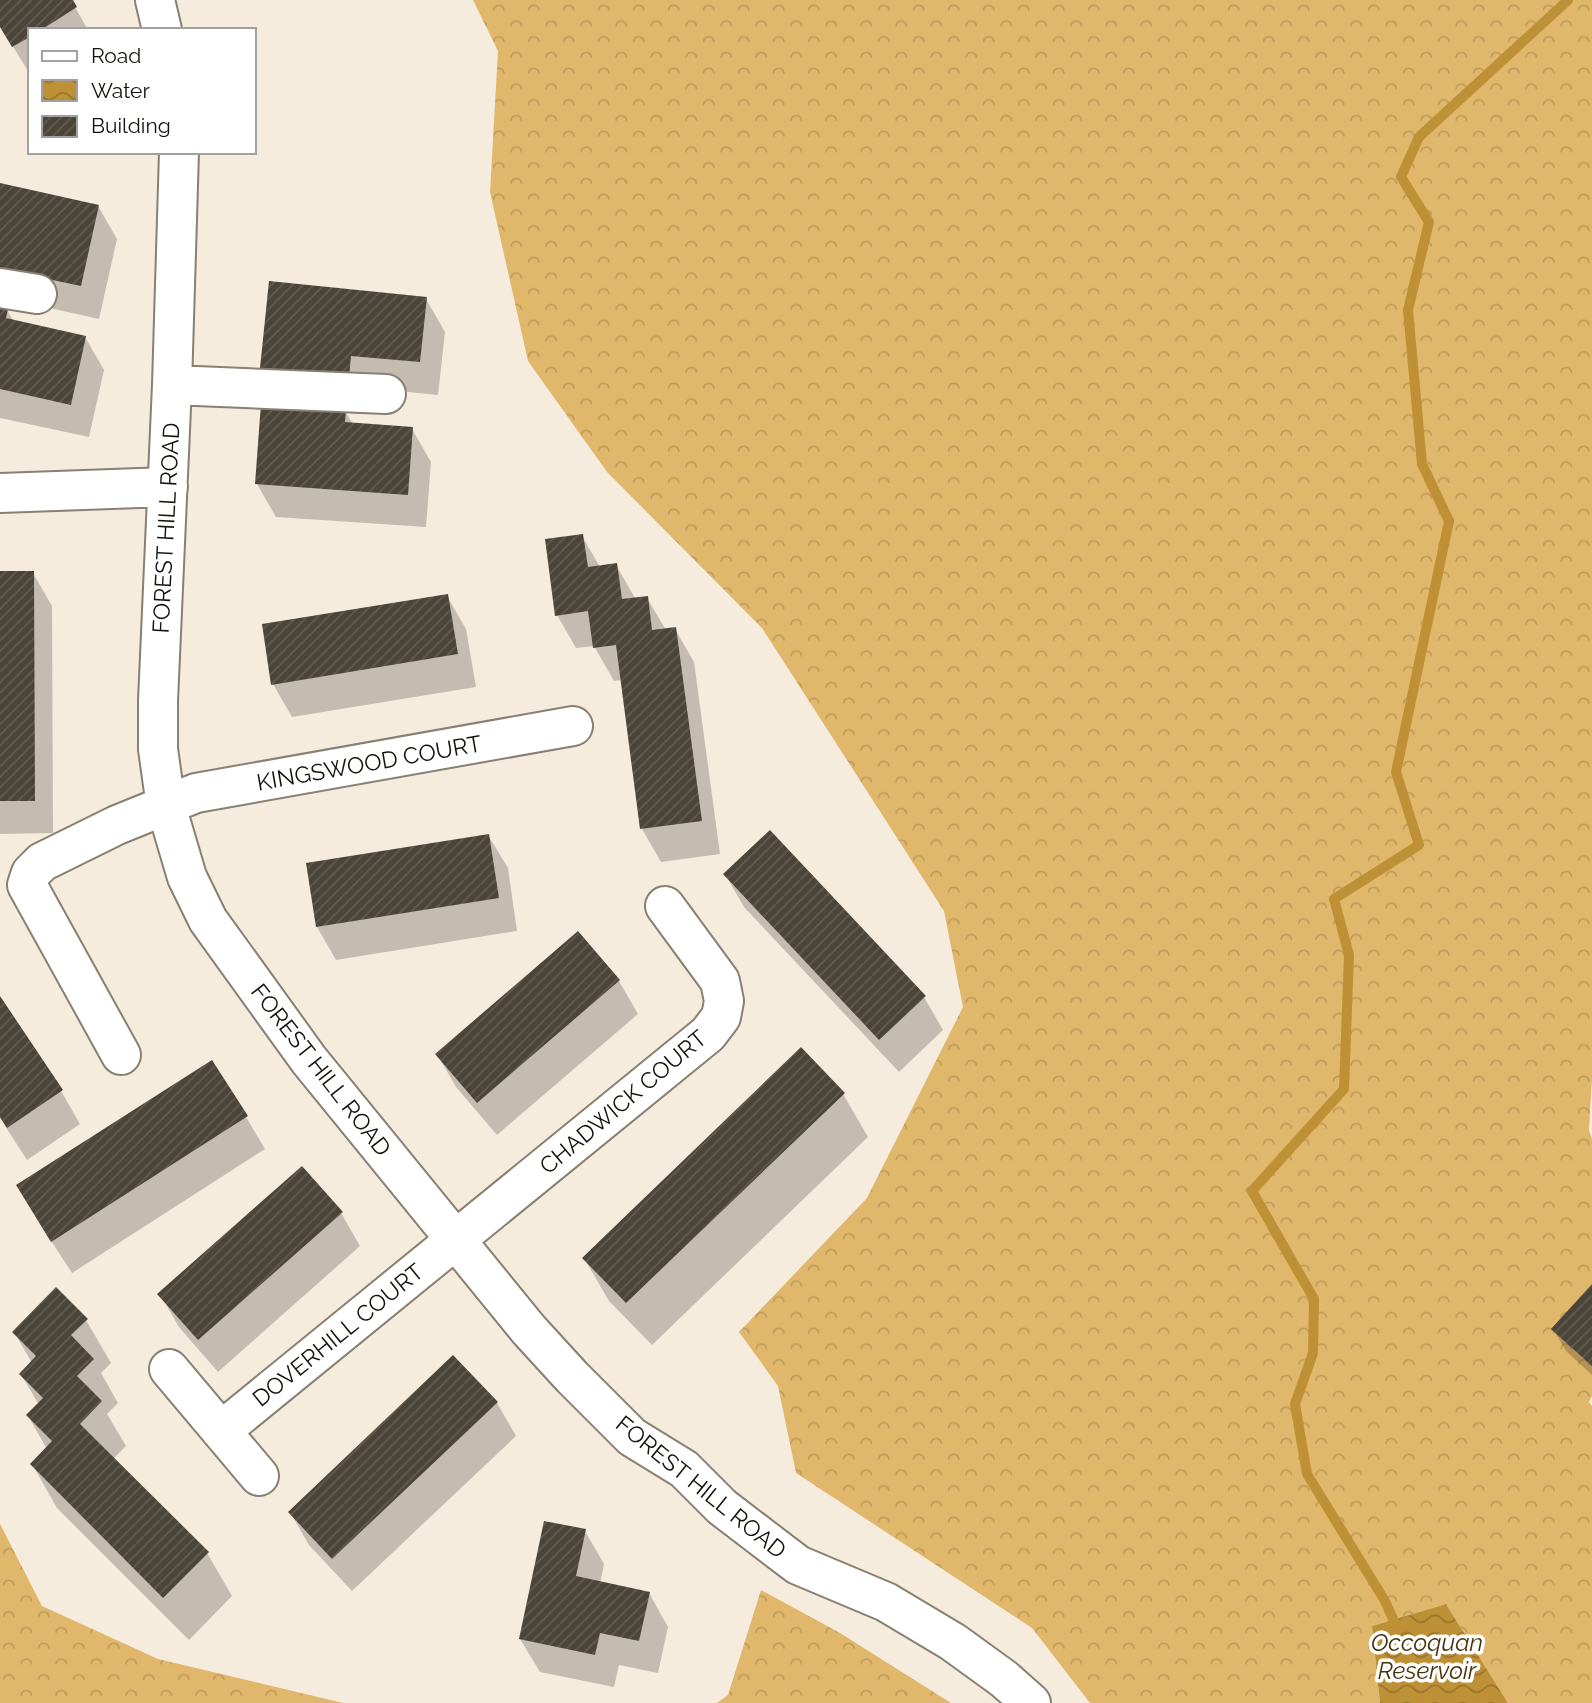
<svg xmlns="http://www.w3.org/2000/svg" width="1592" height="1703" viewBox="0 0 1592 1703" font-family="Raleway,sans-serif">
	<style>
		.forest { fill: url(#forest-crowns) }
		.water { fill: url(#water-waves) }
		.shadow { fill: #0003 }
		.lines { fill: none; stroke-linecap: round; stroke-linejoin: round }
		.stream { stroke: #bf9137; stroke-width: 10 }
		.building { fill: url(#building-hatch) }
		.minor-casing { stroke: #888072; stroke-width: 42 }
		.minor { stroke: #fff; stroke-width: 38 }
		.labels { text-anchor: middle; stroke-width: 7; stroke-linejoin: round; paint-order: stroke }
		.street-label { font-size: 23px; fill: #16130e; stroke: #fff }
		.water-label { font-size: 24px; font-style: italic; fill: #46330d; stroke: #fff }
	</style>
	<defs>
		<pattern id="forest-crowns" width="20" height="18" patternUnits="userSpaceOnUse" patternTransform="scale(1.75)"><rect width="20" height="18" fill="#e1b76c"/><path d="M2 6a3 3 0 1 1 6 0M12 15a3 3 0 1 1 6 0" fill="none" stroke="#c09c5c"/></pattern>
		<pattern id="water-waves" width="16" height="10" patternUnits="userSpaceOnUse" patternTransform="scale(1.75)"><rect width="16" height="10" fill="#bf9137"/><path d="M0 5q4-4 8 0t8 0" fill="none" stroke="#9a752d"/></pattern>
		<pattern id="building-hatch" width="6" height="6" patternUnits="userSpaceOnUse" patternTransform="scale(1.75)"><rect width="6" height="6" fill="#4b4438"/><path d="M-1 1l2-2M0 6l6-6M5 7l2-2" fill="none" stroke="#615b51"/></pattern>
	</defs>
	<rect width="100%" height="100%" fill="#f5ecde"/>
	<!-- forest -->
	<path class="forest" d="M473,0H1592V1078L1589,1130L1592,1139V1396L1589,1402L1592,1406V1703H1508L1446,1604L1372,1626L1380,1703H1090L1032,1628L796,1473L778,1386L739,1332L867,1198L963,1007L944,911L762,628L607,472L528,361L490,192L498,51Z
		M0,1524L42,1606L158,1659L343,1703H0Z
		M761,1590L840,1633L951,1703H717L728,1695Z"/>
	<!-- water -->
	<path class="water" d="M1446,1604L1508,1703H1380L1372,1626Z"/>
	<!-- shadow -->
	<path class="shadow" d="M0,0H71L88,30H30V74L0,26Z
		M0,185L98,206L117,239L99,319L0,297Z
		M426,299L445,332L438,395L370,388L281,401L262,368Z
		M0,309L7,310L14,322L85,337L104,370L89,437L0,418Z
		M345,411L353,424L412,429L431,462L426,527L276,517L257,484Z
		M582,536L600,567L616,565L635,598H647L666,630L675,629L694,662L720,854L661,862L642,829L622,680L614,681L594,646L576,648L557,615Z
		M0,573H33L52,606L53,833L0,834Z
		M447,596L466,629L476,687L292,717L273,684Z
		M488,835L508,868L517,931L336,960L317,927Z
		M725,874L924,997L943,1030L899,1072L744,907Z
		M578,933L619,981L638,1014L497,1135L456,1087L437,1054Z
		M0,1000L61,1091L80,1124L27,1160L0,1118Z
		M843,1094L868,1137L652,1345L609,1301L584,1258Z
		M246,1117L265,1149L72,1273L37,1219Z
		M341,1213L360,1246L218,1372L179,1327L160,1294Z
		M1592,1286V1375L1566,1351L1553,1329Z
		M86,1320L111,1363L101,1373L118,1403L107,1414L126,1446L113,1459L207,1553L232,1596L189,1640L57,1508L32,1464L47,1449L28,1416L39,1405L21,1374L32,1363L14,1332Z
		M497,1403L516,1436L352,1591L309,1545L290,1512Z
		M585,1531L604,1564L600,1583L649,1593L668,1627L658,1673L619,1665L614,1687L540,1672L520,1639Z"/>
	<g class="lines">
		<!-- stream -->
		<path class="stream" d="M1398,1630L1385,1601L1307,1474L1295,1404L1313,1353L1314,1299L1252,1191L1344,1089L1349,955L1334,899L1419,845L1396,772L1449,521L1422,464L1408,310L1429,222L1401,177L1419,137L1568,0"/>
	</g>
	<!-- building -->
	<path class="building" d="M0,0H73L77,7L41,30H30V37L12,47L0,27Z
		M0,183L99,205L81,286L0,269Z
		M269,281L427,297L420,362L351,356L349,377L260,368Z
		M0,307L8,309L6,318L86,336L71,405L0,389Z
		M261,403L346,409L345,422L413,427L408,495L255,484Z
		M583,534L588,567L617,563L622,599L648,596L652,630L676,627L702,821L640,829L616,645L593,648L588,611L555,616L545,539Z
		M0,571H34L35,801H0Z
		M448,594L458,654L271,685L262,624Z
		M770,830L926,996L879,1040L723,874Z
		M489,834L499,898L316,927L306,863Z
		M578,931L620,980L477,1103L435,1054Z
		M0,996L63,1090L7,1128L0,1117Z
		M801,1047L845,1093L626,1303L582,1258Z
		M212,1060L248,1116L51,1242L16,1185Z
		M302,1166L343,1212L198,1340L157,1294Z
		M1592,1284V1366L1551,1329Z
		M56,1287L88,1319L71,1335L94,1359L77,1376L102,1401L80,1424L209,1552L163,1598L30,1464L52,1441L26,1415L43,1398L19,1374L36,1356L12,1332Z
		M453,1355L498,1402L332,1559L288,1512Z
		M544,1521L586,1529L576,1576L650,1592L639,1641L600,1633L595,1655L519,1639Z"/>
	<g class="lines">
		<defs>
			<path id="minor" d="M155,0L162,30
				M179,152L172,385L158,701V749L166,806L187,877L208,920L309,1060L529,1330L572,1377L632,1437L684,1469L722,1507L798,1565L886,1602L953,1642L1004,1679L1031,1703
				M0,288L37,294
				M172,385L386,394
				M0,493L168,487
				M121,1055L27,885L31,873L42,862L117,825L196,793L573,726
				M169,1369L259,1476
				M221,1431L708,1034L721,1017L724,1001L720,981L665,906"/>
		</defs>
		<!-- minor casing -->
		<use href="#minor" class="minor-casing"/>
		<!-- minor -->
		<use href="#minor" class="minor"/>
	</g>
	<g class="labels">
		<!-- street labels -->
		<g class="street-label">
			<text transform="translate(166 528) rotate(-87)" y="8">FOREST HILL ROAD</text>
			<text transform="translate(369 763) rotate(-10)" y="8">KINGSWOOD COURT</text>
			<text transform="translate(321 1070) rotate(52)" y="8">FOREST HILL ROAD</text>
			<text transform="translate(623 1102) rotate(-40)" y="8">CHADWICK COURT</text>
			<text transform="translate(338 1335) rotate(-39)" y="8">DOVERHILL COURT</text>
			<text transform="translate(701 1487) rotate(39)" y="8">FOREST HILL ROAD</text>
		</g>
		<!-- water labels -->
		<g class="water-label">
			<text x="1427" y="1651">Occoquan<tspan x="1427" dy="28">Reservoir</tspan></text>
		</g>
	</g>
	<!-- legend -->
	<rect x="28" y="28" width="228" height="126" fill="#ffffff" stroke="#a2a19f" stroke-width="2"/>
	<rect x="42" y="51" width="35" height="10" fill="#ffffff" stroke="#a2a19f" stroke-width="2"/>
	<text x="91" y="63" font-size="21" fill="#16130e">Road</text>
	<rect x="42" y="80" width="35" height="21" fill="url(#water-waves)" stroke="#a2a19f" stroke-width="2"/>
	<text x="91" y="98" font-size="21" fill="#16130e">Water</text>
	<rect x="42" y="116" width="35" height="21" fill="url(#building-hatch)" stroke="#a2a19f" stroke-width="2"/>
	<text x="91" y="133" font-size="21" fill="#16130e">Building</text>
</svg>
